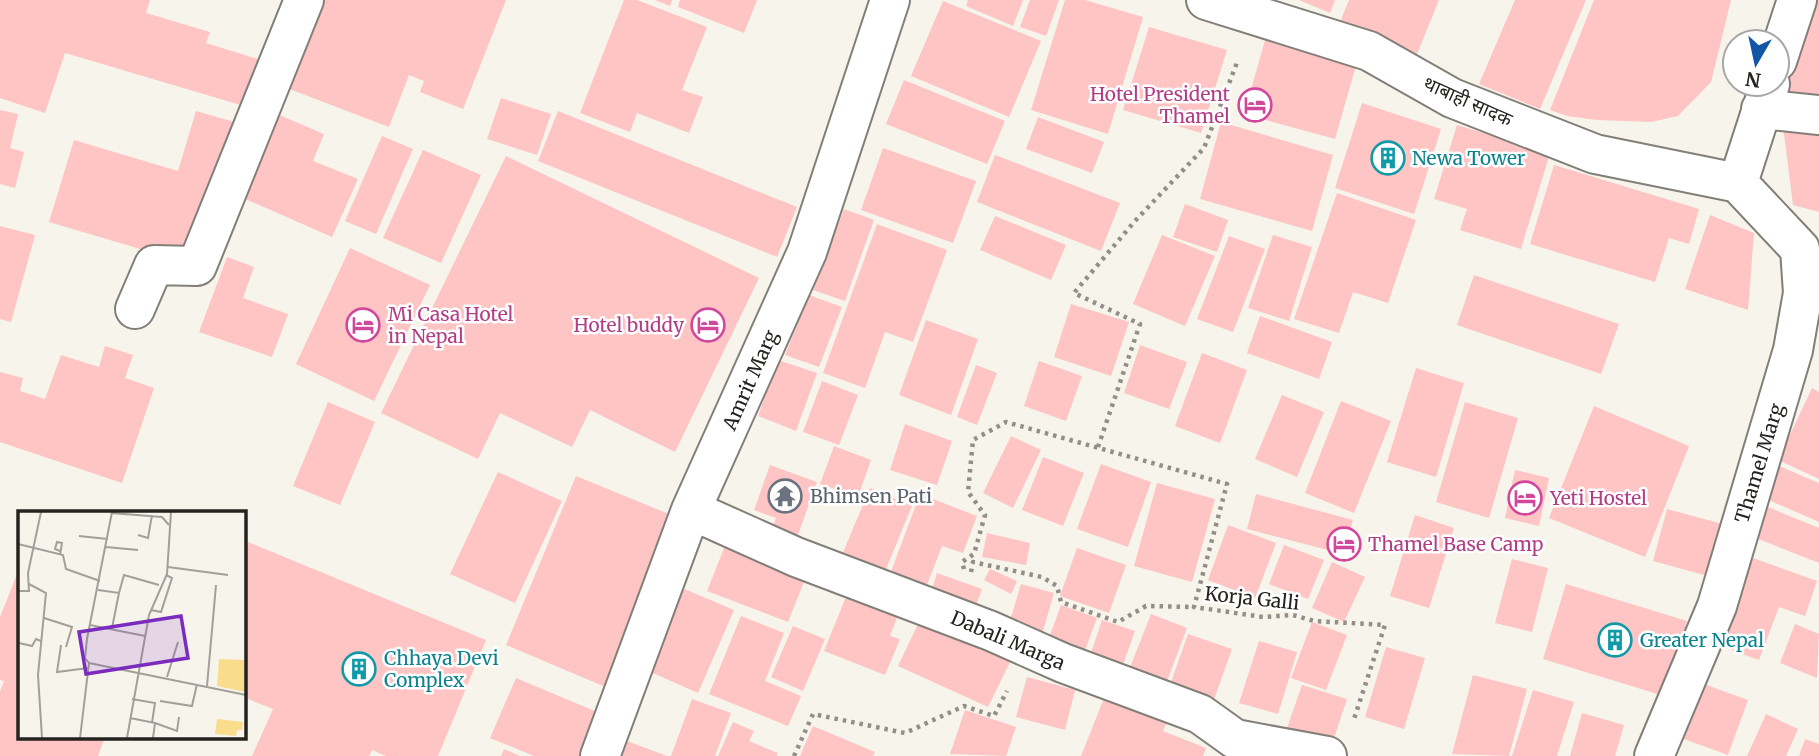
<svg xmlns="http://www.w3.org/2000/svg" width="1819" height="756" viewBox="0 0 1819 756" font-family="Merriweather,'Noto Sans Devanagari',serif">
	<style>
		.building { fill: #fec5c4 }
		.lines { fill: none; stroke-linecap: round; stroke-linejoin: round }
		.minor-casing { stroke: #827f78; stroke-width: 42 }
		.path { stroke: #928f89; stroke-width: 4.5; stroke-dasharray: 3.5 5; stroke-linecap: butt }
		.minor { stroke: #fff; stroke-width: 38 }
		.labels { text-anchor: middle; stroke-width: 5; stroke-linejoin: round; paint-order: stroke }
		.hotel-label { font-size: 19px; fill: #b23c85; stroke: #fff; text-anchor: start }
		.street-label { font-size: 19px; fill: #242320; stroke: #fff }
		.culture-label { font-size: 19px; fill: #0d838f; stroke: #fff; text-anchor: start }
		.worship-label { font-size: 19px; fill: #5b616d; stroke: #fff; text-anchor: start }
		.inset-road { fill: none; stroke: #a3a09a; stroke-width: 2 }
		.view { fill: #7b2cbf; fill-opacity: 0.15; stroke: #7b2cbf; stroke-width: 3.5 }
		.inset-edge { fill: none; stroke: #242320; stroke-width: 3.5 }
	</style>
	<rect width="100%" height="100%" fill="#f7f4eb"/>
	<!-- building -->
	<path class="building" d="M0,0H150L146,13L210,32L206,43L258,59L244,106L65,53L45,113L0,98Z
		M312,0H506L463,109L420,92L424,81L409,75L389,127L284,87Z
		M624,0H637L707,27L682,90L703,97L689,133L637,113L630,132L580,113Z
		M655,0H672L670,6Z
		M680,0H757L744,33L678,7Z
		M968,0H1023L1013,26L966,6Z
		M1030,0H1059L1046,36L1020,27Z
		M1065,0H1085L1143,17L1108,134L1031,110Z
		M1299,0H1335L1330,13Z
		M1349,0H1439L1417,54L1340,22Z
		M1515,0H1586L1540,109L1479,84Z
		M1594,0H1731L1711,82L1678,116L1651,122L1597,120L1567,116L1550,110Z
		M1802,0H1819V113L1783,106Z
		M943,1L1041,41L1009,117L911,76Z
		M1149,27L1227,50L1201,133L1123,110Z
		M1268,30L1359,55L1335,139L1244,114Z
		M904,80L1005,121L987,164L886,124Z
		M501,98L551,114L537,155L487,139Z
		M1362,103L1441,129L1414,214L1335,188Z
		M0,110L18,114L10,148L24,152L15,188L0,184Z
		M196,111L238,123L184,262L49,222L74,140L178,171Z
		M270,111L324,134L313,161L358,179L332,237L234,194Z
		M558,111L797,207L777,257L538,161Z
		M1038,117L1104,142L1092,173L1026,149Z
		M1782,118L1819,125V212L1793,205Z
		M1221,122L1333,155L1312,231L1200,199Z
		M1457,125L1550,153L1521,249L1460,230L1467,209L1434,199Z
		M382,136L413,149L376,234L345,221Z
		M883,148L976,181L953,243L861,210Z
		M423,150L481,175L441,263L383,238Z
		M995,155L1120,203L1101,251L977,202Z
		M506,156L759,278L675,452L590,410L572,447L500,413L478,459L381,413Z
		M1554,165L1699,209L1689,244L1669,238L1655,282L1530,244Z
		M1337,193L1416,220L1388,303L1353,292L1339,333L1294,319Z
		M1185,204L1228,220L1217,252L1173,237Z
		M844,209L874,220L845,301L813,290Z
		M1710,215L1754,233L1748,310L1685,289Z
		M995,216L1066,245L1051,280L980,250Z
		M877,224L947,250L913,342L885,332L865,388L823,373Z
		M0,226L35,235L11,322L0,319Z
		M1162,235L1215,256L1185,326L1133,304Z
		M1273,235L1312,247L1289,321L1248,308Z
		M1229,236L1265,249L1233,332L1197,319Z
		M350,248L430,285L374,401L296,364Z
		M227,257L254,267L243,298L288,314L272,357L199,332Z
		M1474,275L1619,324L1601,374L1457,325Z
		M809,295L842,307L819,367L785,355Z
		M1071,304L1129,322L1111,376L1054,357Z
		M1260,316L1332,342L1319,379L1247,353Z
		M926,320L978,339L951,415L899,395Z
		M1140,345L1187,362L1169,409L1124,393Z
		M105,346L133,355L125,378L154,388L122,483L0,442V372L23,378L20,391L45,399L61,355L99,367Z
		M1202,353L1247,370L1220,443L1175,426Z
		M778,360L817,373L796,431L758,416Z
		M1039,361L1082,376L1066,421L1024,406Z
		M976,365L997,373L977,425L957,417Z
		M1416,368L1464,383L1436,477L1387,462Z
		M822,381L858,395L839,445L803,432Z
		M1812,388L1819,392V479L1778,460Z
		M1282,395L1324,412L1297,477L1255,459Z
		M1341,401L1391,421L1354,513L1305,493Z
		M328,402L375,422L340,505L293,486Z
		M1465,402L1518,418L1489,518L1436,502Z
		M1594,406L1689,446L1645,557L1549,518Z
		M905,424L952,441L937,485L890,470Z
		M1011,436L1041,450L1013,508L983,493Z
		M834,446L871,460L858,497L820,484Z
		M1043,457L1084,473L1063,526L1022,510Z
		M1101,464L1151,482L1128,547L1077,529Z
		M770,465L817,482L795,543L770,534L776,518L754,510Z
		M1779,466L1819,483V522L1764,498Z
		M1515,470L1549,478L1539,526L1505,518Z
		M498,472L562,501L515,603L450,574Z
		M576,476L681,519L610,689L506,645Z
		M1157,483L1215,499L1192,582L1134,566Z
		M870,488L912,506L882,579L839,562Z
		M920,494L977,516L963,553L942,546L922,598L886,585Z
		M1256,494L1353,520L1343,554L1247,529Z
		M1763,505L1819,528V563L1751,536Z
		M1667,509L1730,526L1715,578L1653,561Z
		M1415,515L1454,528L1429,608L1390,596Z
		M1228,525L1276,543L1255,598L1208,580Z
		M987,533L1030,543L1026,565L982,557Z
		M728,538L809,569L788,622L707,591Z
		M243,540L486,640L438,756H386L372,750L369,756H252L273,709L243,697Z
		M1284,545L1324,560L1308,599L1269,584Z
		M1077,548L1126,565L1109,613L1060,596Z
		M1753,558L1817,581L1805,616L1779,607L1759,660L1720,646Z
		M1512,559L1548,568L1532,632L1495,623Z
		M1332,562L1365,577L1344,622L1312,608Z
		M19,569V737H105L98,756H0V691L4,681L0,680V617Z
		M990,569L1017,581L1011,594L984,580Z
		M937,573L982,589L974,611L930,596Z
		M1021,584L1054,593L1040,641L1007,631Z
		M1566,584L1687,621L1664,696L1543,659Z
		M850,587L901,607L890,636L900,639L885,675L824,651Z
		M682,588L734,610L698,693L646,670Z
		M1061,605L1097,618L1081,661L1045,649Z
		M1151,614L1187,628L1164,689L1127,675Z
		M741,616L784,633L765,681L801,696L788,726L709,694Z
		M920,620L1010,662L988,707L898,666Z
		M1102,620L1135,631L1120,673L1088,662Z
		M1312,622L1347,635L1326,690L1291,678Z
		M1795,624L1819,634L1817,678L1780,663Z
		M793,626L825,639L803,691L771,677Z
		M1188,634L1232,649L1210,711L1166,696Z
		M1259,641L1297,652L1278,714L1239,703Z
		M1386,647L1425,658L1404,729L1365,717Z
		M1473,675L1527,689L1509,756L1452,754Z
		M1027,677L1075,690L1065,730L1016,717Z
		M516,678L609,717L593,756H534L490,738Z
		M1690,679L1748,700L1728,755L1670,734Z
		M1302,685L1347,699L1332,744L1287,728Z
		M1108,688L1171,712L1163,731L1206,748L1203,756H1081Z
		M1533,690L1574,702L1557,756H1512Z
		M692,699L731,713L715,756H671Z
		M965,710L1016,727L1006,756L950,754Z
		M1582,713L1624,725L1615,756H1570Z
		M1766,714L1798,729L1786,756H1747Z
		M733,722L754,731L749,741L778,753L777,756H718Z
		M813,726L875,752L873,756H800Z
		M1805,739L1819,744V756H1799Z
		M627,741L667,756H622Z
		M504,749L520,756H501Z"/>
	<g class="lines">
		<defs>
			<path id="minor" d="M1206,0L1369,51L1452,98L1595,154L1738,183
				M1777,61L1797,0
				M1761,109L1819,115
				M1738,183L1770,84
				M135,309L154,265L197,266L304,0
				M691,510L796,557L991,631L1063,663L1200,714L1235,739L1327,756
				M600,756L691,510L807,252L890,0
				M1654,756L1717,606L1793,350L1803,293L1800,249L1738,183"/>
		</defs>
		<!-- minor casing -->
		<use href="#minor" class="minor-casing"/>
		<!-- path -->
		<path class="path" d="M1098,447L1140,324L1074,293L1135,221L1204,148L1238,60
			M964,569L962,562L974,554L985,515L968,492L973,440L1006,422L1227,484L1194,607L1263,617L1293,615L1314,621L1385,625L1354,719
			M971,572L973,562L1042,577L1057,586L1061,602L1118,622L1146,606L1194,607
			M794,756L813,714L905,733L964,706L994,716L1007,691"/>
		<!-- minor -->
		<use href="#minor" class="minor"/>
	</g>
	<!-- icons -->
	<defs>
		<symbol id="hotel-ring" viewBox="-11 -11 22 22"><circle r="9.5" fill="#fff" stroke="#d1479c" stroke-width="1.5"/><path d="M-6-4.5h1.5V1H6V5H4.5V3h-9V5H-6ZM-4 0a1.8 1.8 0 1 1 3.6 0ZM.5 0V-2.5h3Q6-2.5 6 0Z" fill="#d1479c"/></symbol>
		<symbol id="building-ring" viewBox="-11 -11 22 22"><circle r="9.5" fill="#fff" stroke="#0f9aa8" stroke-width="1.5"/><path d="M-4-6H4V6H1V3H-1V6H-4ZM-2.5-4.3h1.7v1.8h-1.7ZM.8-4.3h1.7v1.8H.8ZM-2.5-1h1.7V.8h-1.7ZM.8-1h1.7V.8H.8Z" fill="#0f9aa8"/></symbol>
		<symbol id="temple-ring" viewBox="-11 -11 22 22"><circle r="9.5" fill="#fff" stroke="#6b7280" stroke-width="1.5"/><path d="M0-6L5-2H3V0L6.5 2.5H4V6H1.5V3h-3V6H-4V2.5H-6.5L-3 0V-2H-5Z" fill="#6b7280"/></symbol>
	</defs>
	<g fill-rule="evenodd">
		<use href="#hotel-ring" x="1236" y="86" width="38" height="38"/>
		<use href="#building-ring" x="1369" y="139" width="38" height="38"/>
		<use href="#hotel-ring" x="344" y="306" width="38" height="38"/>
		<use href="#hotel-ring" x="689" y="306" width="38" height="38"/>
		<use href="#temple-ring" x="766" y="477" width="38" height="38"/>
		<use href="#hotel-ring" x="1506" y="479" width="38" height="38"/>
		<use href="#hotel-ring" x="1325" y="525" width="38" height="38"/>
		<use href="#building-ring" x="1596" y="621" width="38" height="38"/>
		<use href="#building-ring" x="340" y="650" width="38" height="38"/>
	</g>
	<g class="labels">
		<!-- hotel labels -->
		<g class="hotel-label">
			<text x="1230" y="101" text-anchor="end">Hotel President<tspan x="1230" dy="22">Thamel</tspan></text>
			<text x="388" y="321">Mi Casa Hotel<tspan x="388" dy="22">in Nepal</tspan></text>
			<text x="684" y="332" text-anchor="end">Hotel buddy</text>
			<text x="1550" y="505">Yeti Hostel</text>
			<text x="1368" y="551">Thamel Base Camp</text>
		</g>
		<!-- street labels -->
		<g class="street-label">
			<text transform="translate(1468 101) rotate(24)" y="7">थाबाही सादक</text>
			<text transform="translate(750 380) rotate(-66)" y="7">Amrit Marg</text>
			<text transform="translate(1759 463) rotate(-73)" y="7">Thamel Marg</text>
			<text transform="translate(1252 598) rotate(6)" y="7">Korja Galli</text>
			<text transform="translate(1008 640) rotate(23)" y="7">Dabali Marga</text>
		</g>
		<!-- culture labels -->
		<g class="culture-label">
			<text x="1412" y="165">Newa Tower</text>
			<text x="1640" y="647">Greater Nepal</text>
			<text x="384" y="665">Chhaya Devi<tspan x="384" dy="22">Complex</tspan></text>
		</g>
		<!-- worship labels -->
		<g class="worship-label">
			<text x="810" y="503">Bhimsen Pati</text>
		</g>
	</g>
	<!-- overview -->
	<g transform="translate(18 511)">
		<rect width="228" height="228" fill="#f7f4eb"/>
		<path d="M201,148L227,149V181L199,175ZM199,208L225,211L224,219H219L218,225L197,223Z" fill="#fadc8d"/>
		<path class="inset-road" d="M93,2L144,6L151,14M120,24L130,27L134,4M61,25L90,28M0,33L45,44L48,58L82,70M88,36L120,39M42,44L44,32L39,31L37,38L42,40M150,56L210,64M11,73L28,82L20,164L24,227M80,79L101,82L106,64L141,74M0,80H11L10,62L23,1M133,99L143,101L154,67L148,64M26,107L54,116L48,136M72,114L127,125M94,117L101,82M1,132L14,135L18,128L23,130M43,134L39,161L70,157M71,152L228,184M71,152L67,147L69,128L94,1M149,166L160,131M189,175L198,74M114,188L137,192L134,212M142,190L174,195L179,173M112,207L137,212L135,227M137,212L159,220L161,206M62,227L71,152M109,227L131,104L149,63L153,1"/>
		<path class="view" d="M163,105L170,147L68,163L61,121Z"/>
		<rect width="228" height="228" class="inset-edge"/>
	</g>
	<!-- north arrow -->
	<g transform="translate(1756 63) rotate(189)"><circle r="33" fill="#ffffff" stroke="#a7a7a6" stroke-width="2"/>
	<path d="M0-5L12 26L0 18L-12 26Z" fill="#1257a7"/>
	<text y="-10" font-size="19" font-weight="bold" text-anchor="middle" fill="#242320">N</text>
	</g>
</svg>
